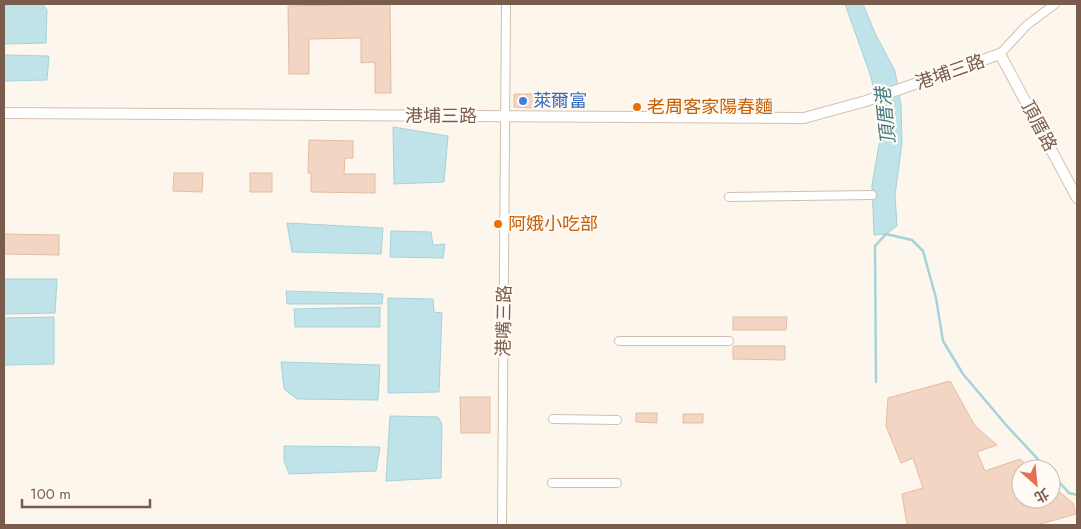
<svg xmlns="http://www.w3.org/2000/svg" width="1081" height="529" viewBox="0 0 1081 529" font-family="Jost,'Noto Sans TC',sans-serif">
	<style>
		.water { fill: #bfe3e8; stroke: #a5d3da }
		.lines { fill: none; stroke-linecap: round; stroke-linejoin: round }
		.stream { stroke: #a5d3da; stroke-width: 2.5 }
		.building { fill: #f3d5c3; stroke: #e6bba3 }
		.street-casing { stroke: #d1beb0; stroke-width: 10 }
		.secondary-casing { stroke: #d6c0b0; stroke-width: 12 }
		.street { stroke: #fff; stroke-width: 8 }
		.secondary { stroke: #fff; stroke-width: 10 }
		.shop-dot { fill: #3f7fe0; stroke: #fffaf3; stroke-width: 2 }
		.food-dot { fill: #e8710a; stroke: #fffaf3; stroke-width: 2 }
		.labels { text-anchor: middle; stroke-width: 4.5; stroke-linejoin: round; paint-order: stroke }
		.street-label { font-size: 18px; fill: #7a5c4d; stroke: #fffaf3 }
		.shop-label { font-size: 18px; fill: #366cbe; stroke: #fffaf3; text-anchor: start }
		.food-label { font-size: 18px; fill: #c56008; stroke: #fffaf3; text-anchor: start }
		.water-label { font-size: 19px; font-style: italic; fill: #437c86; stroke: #fffaf3 }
	</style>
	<rect width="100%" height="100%" fill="#fdf6ec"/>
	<!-- water -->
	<path class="water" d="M4,4H43L47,10L46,43L4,44Z
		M845,4H863L875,33L895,71L901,105L902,143L895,195L897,226L886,234L874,235L872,185L882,127L871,77Z
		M4,55L49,56L47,80L4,81Z
		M393,127L448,136L444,182L394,184Z
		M287,223L383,228L381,254L292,252Z
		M391,231L431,232L433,245L445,244L443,258L390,257Z
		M4,279H57L55,313L4,314Z
		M286,291L383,294L382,304H287Z
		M388,298L433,299L434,312L442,313L439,392L388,393Z
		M380,307V327H295L294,309Z
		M54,317V364L4,365V318Z
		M281,362L380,365L378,400L297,399L284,389Z
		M390,416L438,417L442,424L441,478L386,481Z
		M284,446L380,447L376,471L289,474L284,461Z"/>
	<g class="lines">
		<!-- stream -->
		<path class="stream" d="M876,382L875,246L886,234L912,240L923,251L936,298L943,341L963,374L1007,426L1047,469
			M1051,473L1069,493L1077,495"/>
	</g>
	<!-- building -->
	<path class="building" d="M390,4L391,93H375V62L361,63V38L309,39V74H289L288,6Z
		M514,94H533V108L514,107Z
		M309,140L353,141V158H345L344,174H375V193L311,192V173H308Z
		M174,173H203L202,192L173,191Z
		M250,173H272V192H250Z
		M4,234L59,235V255L4,254Z
		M733,317H787L786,330H733Z
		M733,346H785V360L733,359Z
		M950,381L975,426L997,445L977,452L985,471L1020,459L1032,469H1021V499H1051V485L1073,503L1076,514L1037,525H907L902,494L923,488L913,458L901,463L886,426L888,398Z
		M460,397H490V433H461Z
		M636,413H657V423L636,422Z
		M683,414H703V423H683Z"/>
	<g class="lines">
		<defs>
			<path id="street" d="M1000,54L1027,25L1055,4
				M729,197L872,195
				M619,341H729
				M553,419L617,420
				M552,483H617
				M502,525L506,4"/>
			<path id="secondary" d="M4,113L804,118L866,101L1000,54L1077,198"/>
		</defs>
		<!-- street casing -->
		<use href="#street" class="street-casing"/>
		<!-- secondary casing -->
		<use href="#secondary" class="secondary-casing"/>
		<!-- street -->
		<use href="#street" class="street"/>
		<!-- secondary -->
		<use href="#secondary" class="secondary"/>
	</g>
	<!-- markers -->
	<circle class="shop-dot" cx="523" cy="101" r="5"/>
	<g class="food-dot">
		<circle cx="637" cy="107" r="5"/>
		<circle cx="498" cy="224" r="5"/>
	</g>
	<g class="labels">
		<!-- street labels -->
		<g class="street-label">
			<text transform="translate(950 72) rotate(-19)" y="6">港埔三路</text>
			<text x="441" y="122">港埔三路</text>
			<text transform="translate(1039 126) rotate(62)" y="6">頂厝路</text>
			<text transform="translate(504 321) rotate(-89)" y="6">港嘴三路</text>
		</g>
		<!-- shop labels -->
		<g class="shop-label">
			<text x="533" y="107">萊爾富</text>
		</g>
		<!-- food labels -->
		<g class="food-label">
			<text x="647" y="113">老周客家陽春麵</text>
			<text x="508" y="230">阿娥小吃部</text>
		</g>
		<!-- water labels -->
		<g class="water-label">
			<text transform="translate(885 116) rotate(-96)" y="7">頂厝港</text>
		</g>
	</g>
	<!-- border -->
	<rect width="1081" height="529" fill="none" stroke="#7a5c4d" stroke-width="10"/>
	<!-- north arrow -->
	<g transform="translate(1036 484) rotate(153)"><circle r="24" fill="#fffaf3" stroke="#cabbb1"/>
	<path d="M0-4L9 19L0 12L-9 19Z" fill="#e76f51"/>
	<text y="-8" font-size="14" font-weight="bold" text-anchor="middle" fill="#7a5c4d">北</text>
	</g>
	<!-- scale -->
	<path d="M22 499v8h128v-8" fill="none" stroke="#7a5c4d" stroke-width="2.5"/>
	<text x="30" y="499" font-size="15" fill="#7a5c4d" stroke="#fffaf3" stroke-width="4" paint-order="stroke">100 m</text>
</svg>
